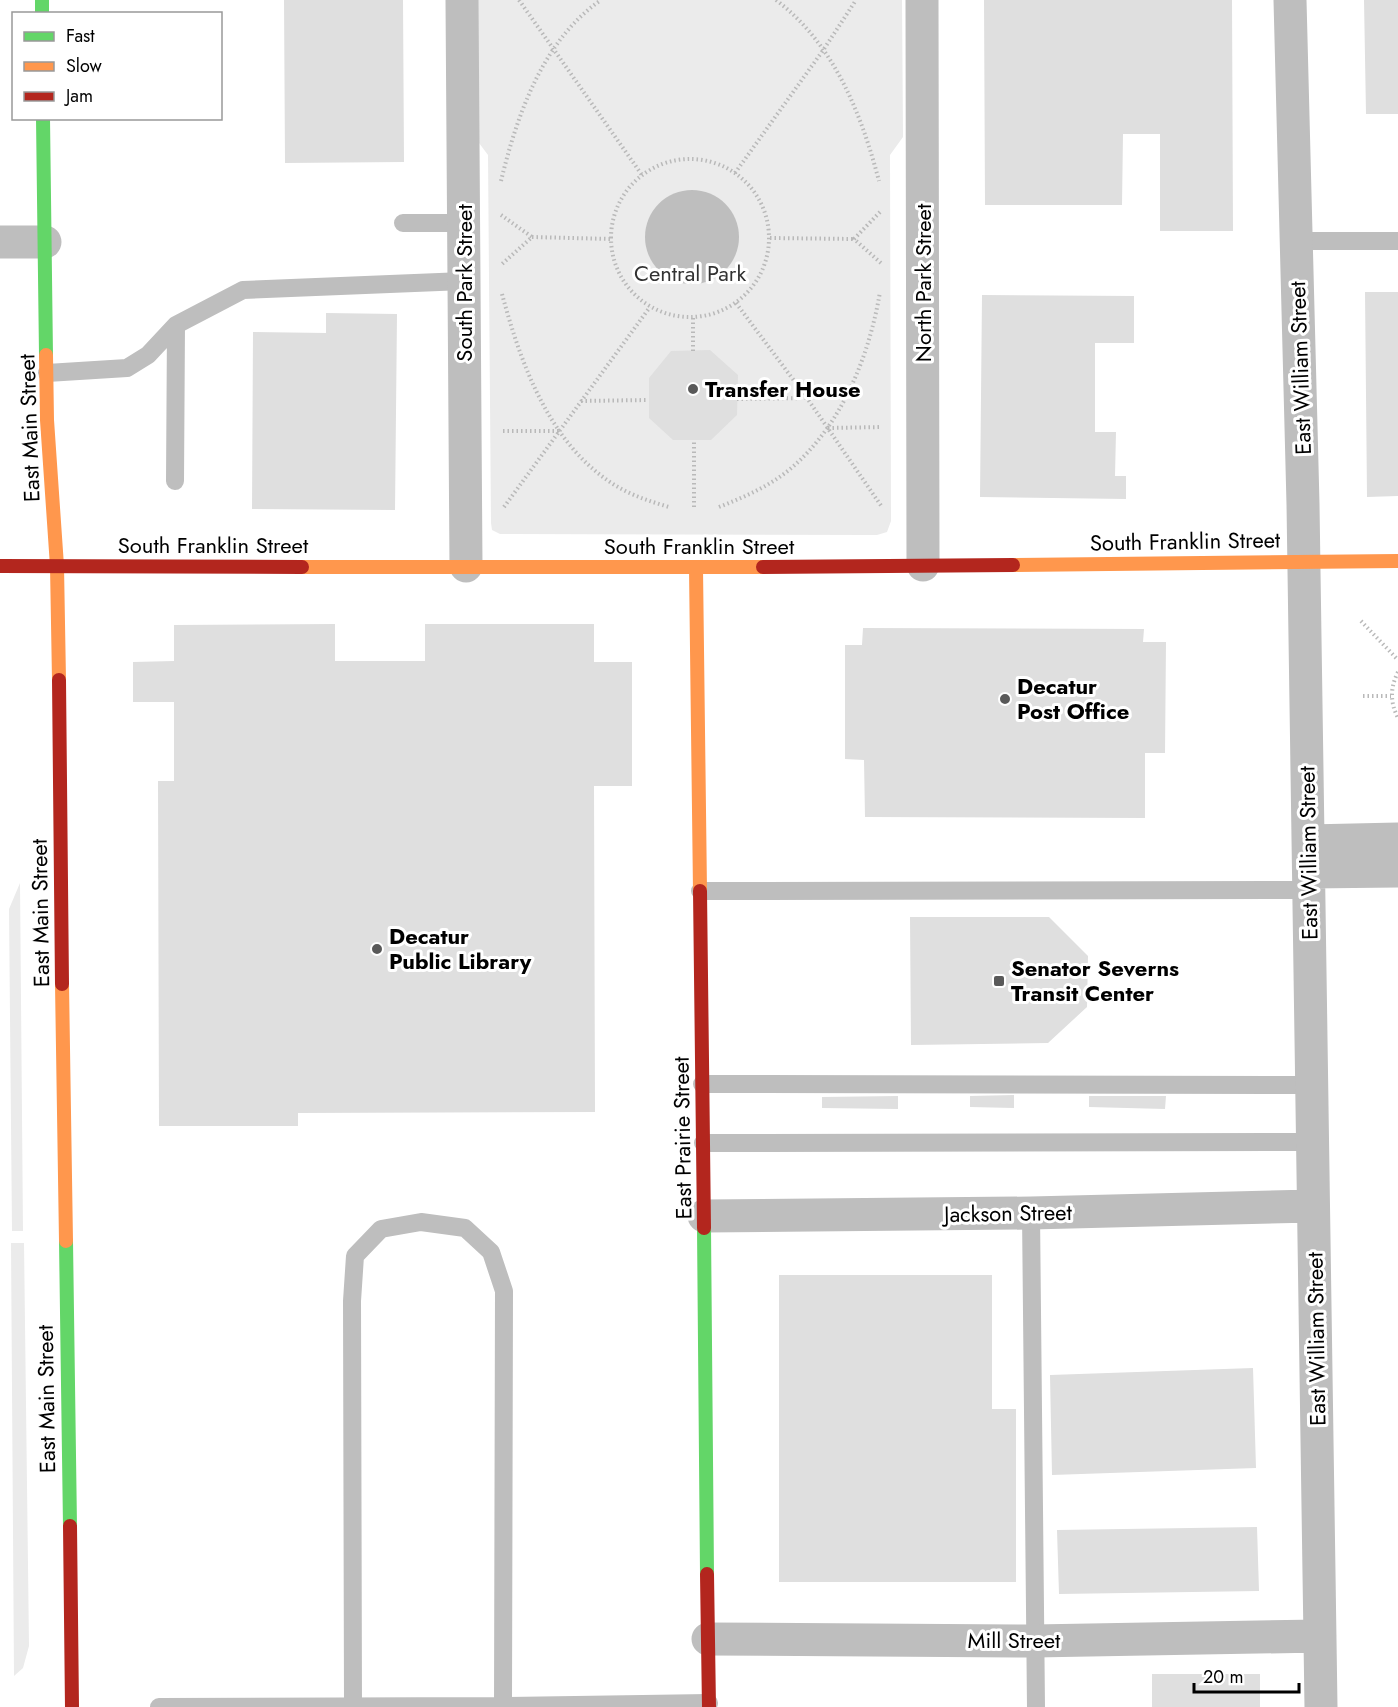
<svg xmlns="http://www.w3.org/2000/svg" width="1398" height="1707" viewBox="0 0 1398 1707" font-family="Jost,sans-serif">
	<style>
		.green { fill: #ebebeb }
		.water { fill: #bebebe }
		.building { fill: #dfdfdf }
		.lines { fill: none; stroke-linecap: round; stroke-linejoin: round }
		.path { stroke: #b9b9b9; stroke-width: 4; stroke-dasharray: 1.5 3; stroke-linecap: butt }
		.lane { stroke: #bebebe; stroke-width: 18 }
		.street { stroke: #bebebe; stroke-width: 33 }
		.fast { stroke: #63d668; stroke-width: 14 }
		.slow { stroke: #ff974d; stroke-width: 14 }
		.jam { stroke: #b3261e; stroke-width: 14 }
		.poi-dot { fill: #595959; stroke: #fff; stroke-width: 2 }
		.labels { text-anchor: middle; stroke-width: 6; stroke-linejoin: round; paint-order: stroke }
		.park-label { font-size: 22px; fill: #323232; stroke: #fff }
		.street-label { font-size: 22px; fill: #000; stroke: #fff }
		.poi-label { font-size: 22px; font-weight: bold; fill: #000; stroke: #fff; text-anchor: start }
	</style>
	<rect width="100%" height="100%" fill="#fff"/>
	<!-- green -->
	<path class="green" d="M474,0H902L903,137L890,155L891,521L887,532L877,535L500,534L492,530L491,523L488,155L473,135Z
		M20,883L23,1231H12L9,909Z
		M11,1243H24L29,1646L23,1668L14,1676Z"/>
	<!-- water -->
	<path class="water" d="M645 237a47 47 0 1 1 94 0a47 47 0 1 1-94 0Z"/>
	<!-- building -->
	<path class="building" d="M284,0H403L404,162L285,163Z
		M984,0H1232L1233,231H1160V134H1123L1122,205H985Z
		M1364,0H1398V114H1366Z
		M1365,292H1398V496L1367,497Z
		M982,295L1134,296V343H1095V432H1116L1115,476H1126V499L980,497Z
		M326,313L397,314L395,510L252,509L253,332L326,333Z
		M710,350L738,375L737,415L711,440H673L649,418V378L671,351Z
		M335,624V661H425V624H594V662H632V786H594L595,1112L298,1113V1126H159L158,781H174V702H133V662L174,661V625Z
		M863,628L1144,629L1143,642H1166L1165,753H1145V818L865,817L864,760L845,759V645H862Z
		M910,917H1049L1088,956L1087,1007L1048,1043L911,1045Z
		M1014,1095V1108L970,1107V1096Z
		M898,1096V1109L822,1108V1097Z
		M1089,1096H1166L1165,1109L1089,1107Z
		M779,1275H992V1409H1016V1582H779Z
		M1253,1368L1256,1468L1052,1475L1050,1375Z
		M1257,1527L1259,1591L1059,1594L1057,1530Z
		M1152,1674H1260V1707H1152Z"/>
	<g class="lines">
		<!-- path -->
		<path class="path" d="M519,0L642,175
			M776,0C834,44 861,113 879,181
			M611 238a79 79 0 1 1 158 0a79 79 0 1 1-158 0Z
			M735,173L824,49L856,0
			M501,181C517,115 543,40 601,0
			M880,212L854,239L881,263
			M501,215L532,237L502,264
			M532,237L611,239
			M770,238L854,239
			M502,294C521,364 549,443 613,484C630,495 649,501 669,507
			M736,303L807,398L882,507
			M693,318V351
			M737,399L806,398
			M581,401L648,400
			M828,428L882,427
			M503,431H560
			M504,507L650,307
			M694,507V440
			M719,507C744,497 768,487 789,470C841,427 869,357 880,292
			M1361,621L1398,660
			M1398,672C1390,688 1390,702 1398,718
			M1363,696H1391"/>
		<!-- lane -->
		<path class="lane" d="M403,223H464
			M1296,241H1398
			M47,373L127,368L148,355L176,325L243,290L464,281
			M175,481L176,325
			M700,891L1309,890
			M702,1084L1312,1085
			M703,1143L1313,1142
			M1031,1213L1036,1707
			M353,1706L352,1301L355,1256L381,1229L421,1222L465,1228L491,1252L504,1291L503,1706L709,1703
			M159,1707L503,1706"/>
		<!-- street -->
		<path class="street" d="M462,0L466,566
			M922,0L923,565
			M1290,0L1303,504L1321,1707
			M0,242H45
			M1308,841L1398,839
			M1309,872L1398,871
			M704,1216L1031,1213L1313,1206
			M708,1639L1034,1641L1320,1636"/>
		<!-- fast -->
		<path class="fast" d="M42,0V14
			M43,118L46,355
			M704,1228L707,1574
			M66,1241L70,1526"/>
		<!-- slow -->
		<path class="slow" d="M46,355L47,420L57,566L59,680
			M1013,565L1398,561
			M302,567H763
			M696,568L700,891
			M62,984L66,1241"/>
		<!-- jam -->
		<path class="jam" d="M0,566L302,567
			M763,567L1013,565
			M59,680L62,984
			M700,891L704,1228
			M70,1526L72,1707
			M707,1574L709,1707"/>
	</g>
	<!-- markers -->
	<g class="poi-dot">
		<circle cx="693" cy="389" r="6"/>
		<circle cx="1005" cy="699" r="6"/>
		<circle cx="377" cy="949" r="6"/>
		<rect x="993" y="975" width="12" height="12" rx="3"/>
	</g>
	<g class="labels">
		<!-- park labels -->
		<g class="park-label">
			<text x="690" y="281">Central Park</text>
		</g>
		<!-- street labels -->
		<g class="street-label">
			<text transform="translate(464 283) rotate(-90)" y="8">South Park Street</text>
			<text transform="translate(923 283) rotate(-90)" y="8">North Park Street</text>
			<text transform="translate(1300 368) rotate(-92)" y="8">East William Street</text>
			<text transform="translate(29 428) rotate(-92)" y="8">East Main Street</text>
			<text transform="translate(1185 541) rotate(-1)" y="8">South Franklin Street</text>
			<text x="213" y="553">South Franklin Street</text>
			<text x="699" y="554">South Franklin Street</text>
			<text transform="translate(1308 853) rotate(-91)" y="8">East William Street</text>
			<text transform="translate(40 913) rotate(-91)" y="8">East Main Street</text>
			<text transform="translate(682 1138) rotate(-91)" y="8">East Prairie Street</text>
			<text transform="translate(1008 1213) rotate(-1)" y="8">Jackson Street</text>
			<text transform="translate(1316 1339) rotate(-91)" y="8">East William Street</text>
			<text transform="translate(46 1399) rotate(-91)" y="8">East Main Street</text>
			<text x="1014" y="1648">Mill Street</text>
		</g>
		<!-- poi labels -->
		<g class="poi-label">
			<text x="705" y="397">Transfer House</text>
			<text x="1017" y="694">Decatur<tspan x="1017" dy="25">Post Office</tspan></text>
			<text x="389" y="944">Decatur<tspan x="389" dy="25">Public Library</tspan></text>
			<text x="1011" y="976">Senator Severns<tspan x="1011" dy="25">Transit Center</tspan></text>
		</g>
	</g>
	<!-- legend -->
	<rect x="12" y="12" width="210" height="108" fill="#ffffff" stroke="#999999" stroke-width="1.5"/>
	<rect x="24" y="32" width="30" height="9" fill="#63d668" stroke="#999999" stroke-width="1.5"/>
	<text x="66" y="42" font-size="18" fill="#000000">Fast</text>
	<rect x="24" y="62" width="30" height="9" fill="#ff974d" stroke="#999999" stroke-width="1.5"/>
	<text x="66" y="72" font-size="18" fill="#000000">Slow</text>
	<rect x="24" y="92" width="30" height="9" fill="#b3261e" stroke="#999999" stroke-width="1.5"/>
	<text x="66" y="102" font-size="18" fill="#000000">Jam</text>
	<!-- scale -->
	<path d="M1194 1683v9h105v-9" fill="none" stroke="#000000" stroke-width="3"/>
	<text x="1203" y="1683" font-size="18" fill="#000000" stroke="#ffffff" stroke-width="4.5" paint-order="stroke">20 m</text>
</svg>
